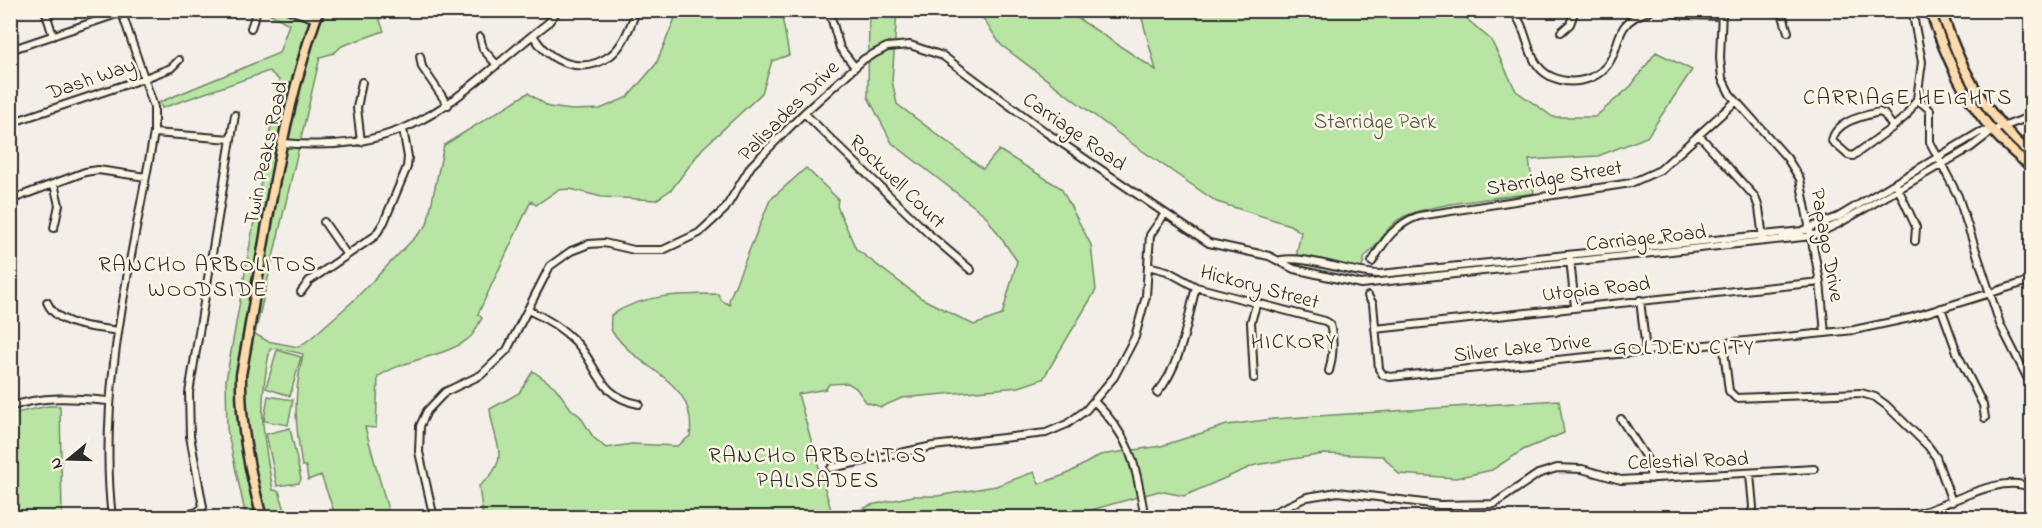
<svg xmlns="http://www.w3.org/2000/svg" width="2042" height="528" viewBox="0 0 2042 528" font-family="'Indie Flower',sans-serif">
	<style>
		.green { fill: #b8e5a3; stroke: #728867; stroke-width: 1.5 }
		.lines { fill: none; stroke-linecap: round; stroke-linejoin: round }
		.minor-casing { stroke: #2b2b2b; stroke-width: 10 }
		.major-casing { stroke: #2b2b2b; stroke-width: 13 }
		.minor { stroke: #fcf5e5; stroke-width: 6 }
		.major { stroke: #fedbac; stroke-width: 8 }
		.labels { text-anchor: middle; stroke-width: 5; stroke-linejoin: round; paint-order: stroke }
		.street-label { font-size: 21px; fill: #2b2b2b; stroke: #fcf5e5 }
		.park-label { font-size: 21px; fill: #4e5a49; stroke: #fcf5e5 }
		.neighbourhood-label { font-size: 22px; letter-spacing: 1.5px; fill: #2b2b2b; stroke: #fcf5e5 }
	</style>
	<rect width="100%" height="100%" fill="#f4eee9"/>
	<filter id="ink" filterUnits="userSpaceOnUse"><feTurbulence type="fractalNoise" baseFrequency=".0167" numOctaves="2"/><feDisplacementMap in="SourceGraphic" scale="12" xChannelSelector="R" yChannelSelector="G"/><feConvolveMatrix kernelMatrix="1 2 1 2 8 2 1 2 1" color-interpolation-filters="sRGB"/></filter>
	<g filter="url(#ink)">
		<!-- green -->
		<path class="green" d="M265,11H376L384,31L342,46L334,53L320,57L255,334L267,341L298,347L310,339L352,302L427,225L444,145L528,93L549,107L572,110L600,109L628,97L656,64L678,11H781L789,55L772,61L762,93L702,149L672,189L656,200L602,197L570,189L558,190L536,205L531,201L478,314L482,318C478,324 475,334 469,338C450,356 402,359 378,377L376,428L365,427L390,517H336L321,475L308,480L306,466H302C295,422 293,398 303,354L277,348L270,349C258,406 262,434 273,490L279,491L287,517H246L227,429L226,380L279,80L269,71L162,108L160,102L279,53L289,24Z
			M869,11H897L892,81L897,104L983,169L999,150L1061,188L1091,245L1096,290L1043,379L1019,387L902,398L881,407L866,402L856,388L848,383L829,384L826,389L798,394L833,517H483L479,486C514,459 493,444 490,409L519,393L533,371L555,387L571,409L580,416L593,437L606,448L632,444L677,446L690,436C697,382 646,373 619,340C617,337 612,333 611,329C610,326 611,319 611,315C644,294 679,294 718,294L722,301L730,305L729,300L770,200L806,168L838,199L837,206L856,249L921,298L974,325L1002,315L1017,261L985,215L892,143L868,97Z
			M978,11H1067L1156,70L1140,11H1462L1467,19L1491,40L1516,91L1553,117H1595L1631,86L1656,52L1692,70L1647,137L1598,156L1529,160L1534,193C1500,198 1432,203 1403,217C1385,226 1380,246 1365,256L1361,271L1296,257L1301,232L1290,225L1217,202L1131,143L1001,45Z
			M277,350L301,357L290,396L266,388Z
			M268,396L293,400L288,425L264,421Z
			M1559,400L1564,433L1523,450L1492,470L1456,478L1399,474L1383,456L1324,454L1255,465L1184,496L1159,491L1066,517L835,518L852,514L871,505L913,496H937L996,486L1034,472L1039,484L1067,474L1100,455L1161,446L1227,425L1273,419Z
			M48,406H60L62,517H11V414Z
			M290,428L301,479L299,483L277,486L266,434Z"/>
		<g class="lines">
			<defs>
				<path id="minor" d="M45,10L53,36
					M289,10L316,19
					M829,10L840,48L855,67
					M1118,10L1128,14L1137,10
					M1512,10C1530,30 1525,63 1550,76C1572,87 1601,81 1612,57C1617,47 1618,36 1624,27C1630,18 1642,13 1652,10
					M1665,10L1683,15L1722,16
					M1722,10L1720,58L1722,78L1730,94L1787,158L1800,179L1820,282L1825,333
					M1781,10L1788,32
					M1842,10V11
					M1912,10L1922,62L1917,99
					M251,28L257,10
					M1561,32L1570,24L1575,10
					M533,35C549,63 583,76 611,55C625,44 630,25 637,10
					M480,37L483,49L497,65
					M10,50L129,10
					M420,56L422,67L448,105
					M1917,99L1930,110V142L1958,196L2000,324L2032,387
					M804,113L930,235L971,270
					M10,123L145,78L171,68L179,60
					M1893,127L1884,114L1879,112C1863,116 1835,121 1832,141L1848,155L1853,156L1893,127L1906,116L1917,99
					M154,133L231,139
					M1699,135L1755,197L1759,208L1763,238
					M361,142L357,108L362,82
					M283,143C417,155 452,97 548,23L558,10
					M1897,186L1916,227L1915,241
					M10,200L85,172L98,170L146,177
					M324,222L347,255
					M54,228L59,205L54,184
					M1570,259L1575,307
					M1281,260C1307,255 1350,274 1380,274L1802,231L1838,217L1980,132L1992,131L2032,116
					M1372,262C1384,241 1395,224 1419,216L1631,183L1660,170L1735,102
					M1148,266L1167,271L1196,287L1325,321L1330,324C1334,339 1333,356 1329,371
					M301,292L309,281L375,236L384,222L407,167L408,157L403,129
					M1368,296L1373,304L1379,369L1383,375L1390,377L1854,330L1910,318L2032,280
					M1640,300L1646,351
					M47,302C57,327 95,327 118,331
					M1941,308L1958,355L1983,405L1985,418
					M528,310C546,318 561,327 575,341C599,366 597,396 639,404
					M1375,329L1820,282
					M1723,343L1729,391L1736,398L1861,393L1875,397L1886,405L1928,446L1936,457L1952,502
					M1254,378L1251,322L1256,305
					M1157,393C1181,366 1187,321 1196,287
					M1094,401C1133,440 1135,465 1145,518
					M10,407C42,395 75,398 108,401
					M1621,419L1648,461L1651,479
					M831,468L933,446L1046,433L1067,424L1086,410L1114,377L1135,337L1146,296L1150,235L1164,215
					M1750,474L1753,507L1751,518
					M112,518C97,388 132,260 154,133V107L122,13
					M173,518L197,512L203,507L190,436L189,393L235,115
					M434,518L419,452L420,426L427,411L445,392L481,375L507,350L550,266L571,251L589,244L604,243L634,250H663L699,233L725,209L751,166L804,113L864,59L887,47L910,45L943,56L1047,133L1209,243L1269,256L1294,269L1361,284L1812,236L1838,224L1970,148L1992,131
					M1262,518L1307,497L1338,492L1439,505L1494,504L1538,474L1557,468L1582,469L1621,480L1814,469
					M1466,518V506
					M1882,518C1894,516 1908,517 1920,513C1949,505 2004,471 2032,489"/>
				<path id="major" d="M1930,10C1951,73 1977,127 2032,167
					M1941,10C1960,68 1984,115 2032,155
					M262,518C249,469 240,425 241,375C264,253 277,127 319,10"/>
			</defs>
			<!-- minor casing -->
			<use href="#minor" class="minor-casing"/>
			<!-- major casing -->
			<use href="#major" class="major-casing"/>
			<!-- minor -->
			<use href="#minor" class="minor"/>
			<!-- major -->
			<use href="#major" class="major"/>
		</g>
	</g>
	<g class="labels">
		<!-- street labels -->
		<g class="street-label">
			<text transform="translate(91 78) rotate(-19)" y="7">Dash Way</text>
			<text transform="translate(788 110) rotate(-45)" y="7">Palisades Drive</text>
			<text transform="translate(1075 131) rotate(35)" y="7">Carriage Road</text>
			<text transform="translate(265 153) rotate(-78)" y="7">Twin Peaks Road</text>
			<text transform="translate(1554 177) rotate(-9)" y="7">Starridge Street</text>
			<text transform="translate(898 181) rotate(44)" y="7">Rockwell Court</text>
			<text transform="translate(1646 237) rotate(-6)" y="7">Carriage Road</text>
			<text transform="translate(1828 245) rotate(80)" y="7">Papago Drive</text>
			<text transform="translate(1260 286) rotate(15)" y="7">Hickory Street</text>
			<text transform="translate(1596 288) rotate(-6)" y="7">Utopia Road</text>
			<text transform="translate(1522 347) rotate(-6)" y="7">Silver Lake Drive</text>
			<text transform="translate(1688 460) rotate(-2)" y="7">Celestial Road</text>
		</g>
		<!-- park labels -->
		<g class="park-label">
			<text x="1375" y="128">Starridge Park</text>
		</g>
		<!-- neighbourhood labels -->
		<g class="neighbourhood-label">
			<text x="1908" y="104">CARRIAGE HEIGHTS</text>
			<text x="208" y="271">RANCHO ARBOLITOS<tspan x="208" dy="25">WOODSIDE</tspan></text>
			<text x="1294" y="348">HICKORY</text>
			<text x="1684" y="354">GOLDEN CITY</text>
			<text x="818" y="462">RANCHO ARBOLITOS<tspan x="818" dy="25">PALISADES</tspan></text>
		</g>
	</g>
	<!-- margin -->
	<rect width="2042" height="528" fill="none" stroke="#fcf5e5" stroke-width="36"/>
	<rect x="18" y="18" width="2006" height="492" fill="none" stroke="#2b2b2b" stroke-width="2" filter="url(#ink)"/>
	<!-- north arrow -->
	<g transform="translate(69 459) rotate(251)" stroke="#fcf5e5" stroke-width="4.5" paint-order="stroke">
	<path d="M0-4.5L10 22L0 15L-10 22Z" fill="#2b2b2b"/>
	<text y="-9" font-size="16" font-weight="bold" text-anchor="middle" fill="#2b2b2b">N</text>
	</g>
</svg>
